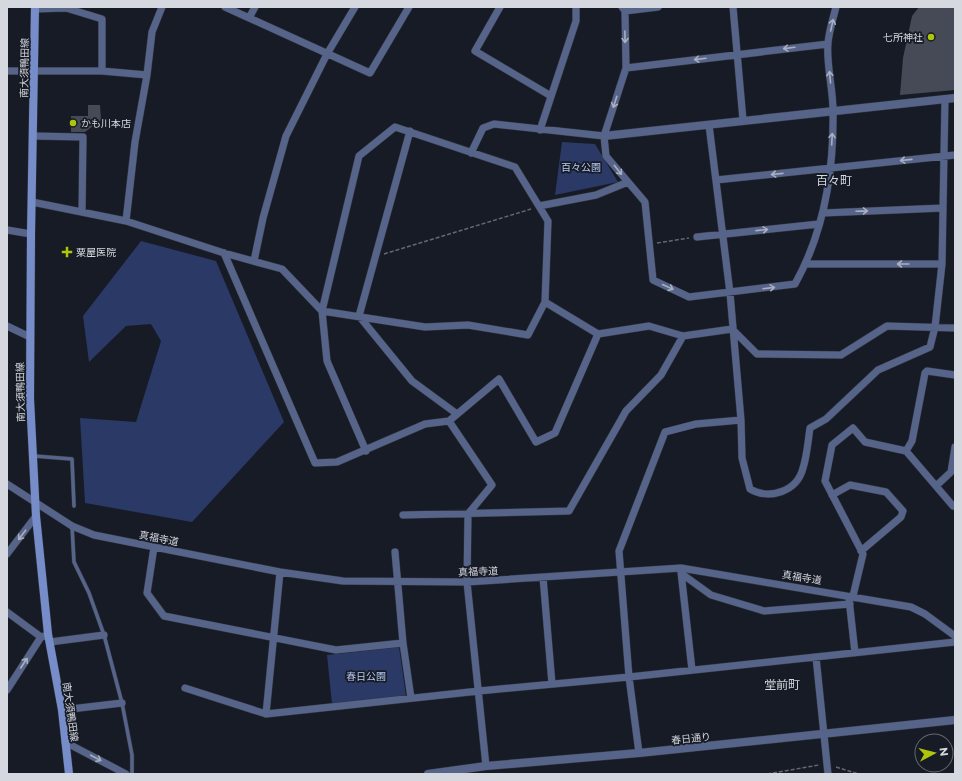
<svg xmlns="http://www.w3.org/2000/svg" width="962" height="781" viewBox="0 0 962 781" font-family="Montserrat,'Noto Sans JP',sans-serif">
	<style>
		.green { fill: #2a3965 }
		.building { fill: #464a56 }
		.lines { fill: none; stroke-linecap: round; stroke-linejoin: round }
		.service-casing { stroke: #32353f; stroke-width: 4.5 }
		.minor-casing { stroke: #32353f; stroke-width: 8 }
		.tertiary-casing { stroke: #32353f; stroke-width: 9 }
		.secondary-casing { stroke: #32353f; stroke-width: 9 }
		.path { stroke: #656871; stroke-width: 1.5; stroke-dasharray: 4 2; stroke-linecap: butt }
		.service { stroke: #566489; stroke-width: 3.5 }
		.minor { stroke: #566489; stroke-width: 7 }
		.tertiary { stroke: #566489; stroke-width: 8 }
		.secondary { stroke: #778dca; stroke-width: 8 }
		.oneway { stroke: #a9afc1 }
		.poi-dot { fill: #aec509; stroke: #171b25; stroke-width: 1.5 }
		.labels { text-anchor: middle; stroke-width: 3.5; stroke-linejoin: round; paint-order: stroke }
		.poi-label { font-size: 10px; fill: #d5d8df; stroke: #171b25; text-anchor: start }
		.street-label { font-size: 10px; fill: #d5d8df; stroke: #171b25 }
		.park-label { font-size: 10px; fill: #b8caf6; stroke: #171b25 }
		.quarter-label { font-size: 12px; fill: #d5d8df; stroke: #171b25 }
	</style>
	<rect width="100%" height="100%" fill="#171b25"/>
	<!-- green -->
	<path class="green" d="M562,142L595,144L618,182L555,195Z
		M141,241L216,261L284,422L192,522L85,503L80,418L136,422L161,341L151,324L126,326L89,362L83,316Z
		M399,647L406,696L332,704L327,655Z"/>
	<!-- building -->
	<path class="building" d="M919,7H955V90L900,95L903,58L912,16Z
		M88,105H100L101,120L85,132H71V116H88Z"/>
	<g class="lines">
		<defs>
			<path id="service" d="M34,456L72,459L74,506
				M72,526L74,562L89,593L104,635L122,703L132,755V774"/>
			<path id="minor" d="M225,7L370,73L409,7
				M500,7L475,51L551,96
				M622,7L625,11L626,68L604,136L606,156L645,202L653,280L689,297L795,284C824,232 834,169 833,110C833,89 826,63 828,43C829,31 833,19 836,7
				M733,7L743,120
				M35,9L66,8L102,19V71
				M625,11L658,7
				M249,18L255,7
				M626,68L828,44
				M7,71H102L147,75
				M540,130L576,21V7
				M410,131L359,316L412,381L457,414
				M33,136L83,137L82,212
				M471,153L483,128L494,124L604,136
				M716,180L955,155
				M32,202L126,221L224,253L282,269L322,311L425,327L468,325L528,335L545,302L548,221L515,167L395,127L359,156L322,311L327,361L366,451
				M539,206L596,195L628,182
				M823,213L943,208
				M126,221L135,142L147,75L152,32L162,7
				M7,230L31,234
				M697,237L819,224
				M224,253L315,463L337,462L425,424L449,421L492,485L468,514L467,582L486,766
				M254,261L263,218L286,136L327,54L355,7
				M807,264H942
				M545,302L598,334
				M7,326L30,337
				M732,329L757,354L841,355L887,326L955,328
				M741,420L742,458L750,489C769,500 797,492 803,468C807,456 808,441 810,428L826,419L878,370L930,347L935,327L942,264L945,99
				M449,421L499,379L536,442L555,433L598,334L649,326L683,336L732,329
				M906,451L912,441L925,373L927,371L955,375
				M7,484L72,526L94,535L280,572L343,581L467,582L681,568L911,607L925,614L955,636
				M936,486L951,472L955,447
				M832,495L850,485L886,492L903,511L901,517L861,551
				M403,515L569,511L626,411L661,375L683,336
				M154,547L147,593L164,616L336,650L403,643
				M395,552L403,643L411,698
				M7,554L36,516
				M681,572L692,670
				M682,574L711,595L764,611L850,604
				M543,577L552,684
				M853,596L863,554L825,481L832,445L853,428L865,442L906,451L953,506
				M849,599L855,653
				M7,612L41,637L45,636
				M50,642L104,635
				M816,657L828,774
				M185,688L266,714L479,691L629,677L955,642
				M7,690L41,637
				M62,710L122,703
				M266,714L280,572
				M65,742L126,774
				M639,753L629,677L619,551L665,432L696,424L741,420L730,293L709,125"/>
			<path id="tertiary" d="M604,136L955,98
				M428,774L486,766L639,753L955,720"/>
			<path id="secondary" d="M35,7L31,234L30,399L36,516L48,634L62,710L69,774"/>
		</defs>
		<!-- service casing -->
		<use href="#service" class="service-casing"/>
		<!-- minor casing -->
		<use href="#minor" class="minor-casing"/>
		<!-- tertiary casing -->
		<use href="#tertiary" class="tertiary-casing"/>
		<!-- secondary casing -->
		<use href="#secondary" class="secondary-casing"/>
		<!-- path -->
		<path class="path" d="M657,243L689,238
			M384,254L531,209
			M836,767L859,774
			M767,774L819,765"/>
		<!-- service -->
		<use href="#service" class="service"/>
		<!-- minor -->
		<use href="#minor" class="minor"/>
		<!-- tertiary -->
		<use href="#tertiary" class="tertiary"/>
		<!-- secondary -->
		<use href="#secondary" class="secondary"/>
	</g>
	<!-- one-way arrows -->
	<defs><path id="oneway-shaft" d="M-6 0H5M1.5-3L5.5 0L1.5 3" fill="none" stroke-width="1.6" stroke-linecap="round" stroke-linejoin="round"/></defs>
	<g class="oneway">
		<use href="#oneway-shaft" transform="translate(832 25) rotate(-77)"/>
		<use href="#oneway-shaft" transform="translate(625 37) rotate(89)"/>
		<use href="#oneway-shaft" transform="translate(789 48) rotate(173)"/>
		<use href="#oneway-shaft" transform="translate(700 59) rotate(173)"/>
		<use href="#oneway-shaft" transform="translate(830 77) rotate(-95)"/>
		<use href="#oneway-shaft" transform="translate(615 102) rotate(108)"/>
		<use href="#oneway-shaft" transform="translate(832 139) rotate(-87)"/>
		<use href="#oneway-shaft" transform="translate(906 160) rotate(174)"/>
		<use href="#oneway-shaft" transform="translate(618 170) rotate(51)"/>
		<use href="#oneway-shaft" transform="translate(777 174) rotate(174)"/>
		<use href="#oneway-shaft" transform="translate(862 211) rotate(-2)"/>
		<use href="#oneway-shaft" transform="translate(762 230) rotate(-6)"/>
		<use href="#oneway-shaft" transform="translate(903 264) rotate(-180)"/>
		<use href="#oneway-shaft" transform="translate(668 287) rotate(25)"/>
		<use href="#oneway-shaft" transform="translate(769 288) rotate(-7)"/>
		<use href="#oneway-shaft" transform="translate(22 535) rotate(127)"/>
		<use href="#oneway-shaft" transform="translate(24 663) rotate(-57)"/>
		<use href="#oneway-shaft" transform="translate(96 758) rotate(28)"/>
	</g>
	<!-- markers -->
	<g class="poi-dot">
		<circle cx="931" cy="37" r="4"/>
		<circle cx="73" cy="123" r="4"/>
		<path d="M65 246h4v4h4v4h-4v4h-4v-4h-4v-4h4z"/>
	</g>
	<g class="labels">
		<!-- poi labels -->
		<g class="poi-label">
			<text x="923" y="41" text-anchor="end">七所神社</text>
			<text x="81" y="127">かも川本店</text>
			<text x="76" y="256">粟屋医院</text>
		</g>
		<!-- street labels -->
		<g class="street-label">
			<text transform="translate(24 68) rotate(-89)" y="4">南大須鴨田線</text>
			<text transform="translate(20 392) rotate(-91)" y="4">南大須鴨田線</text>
			<text transform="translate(159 538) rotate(11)" y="4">真福寺道</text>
			<text transform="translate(478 571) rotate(-2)" y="4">真福寺道</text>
			<text transform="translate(802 577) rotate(9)" y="4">真福寺道</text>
			<text transform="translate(71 712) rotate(82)" y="4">南大須鴨田線</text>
			<text transform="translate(691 738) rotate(-6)" y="4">春日通り</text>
		</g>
		<!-- park labels -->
		<g class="park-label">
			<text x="581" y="171">百々公園</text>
			<text x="366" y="680">春日公園</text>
		</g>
		<!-- quarter labels -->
		<g class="quarter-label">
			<text x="834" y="185">百々町</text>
			<text x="782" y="689">堂前町</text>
		</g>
	</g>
	<!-- border -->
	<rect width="962" height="781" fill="none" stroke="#d5d8df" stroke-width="16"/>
	<!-- north arrow -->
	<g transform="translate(934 753) rotate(83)"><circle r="19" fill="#171b25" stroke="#63676f"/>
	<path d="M0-3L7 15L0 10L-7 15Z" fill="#aec509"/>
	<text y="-6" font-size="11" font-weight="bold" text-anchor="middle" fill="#d5d8df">N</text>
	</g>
</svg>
